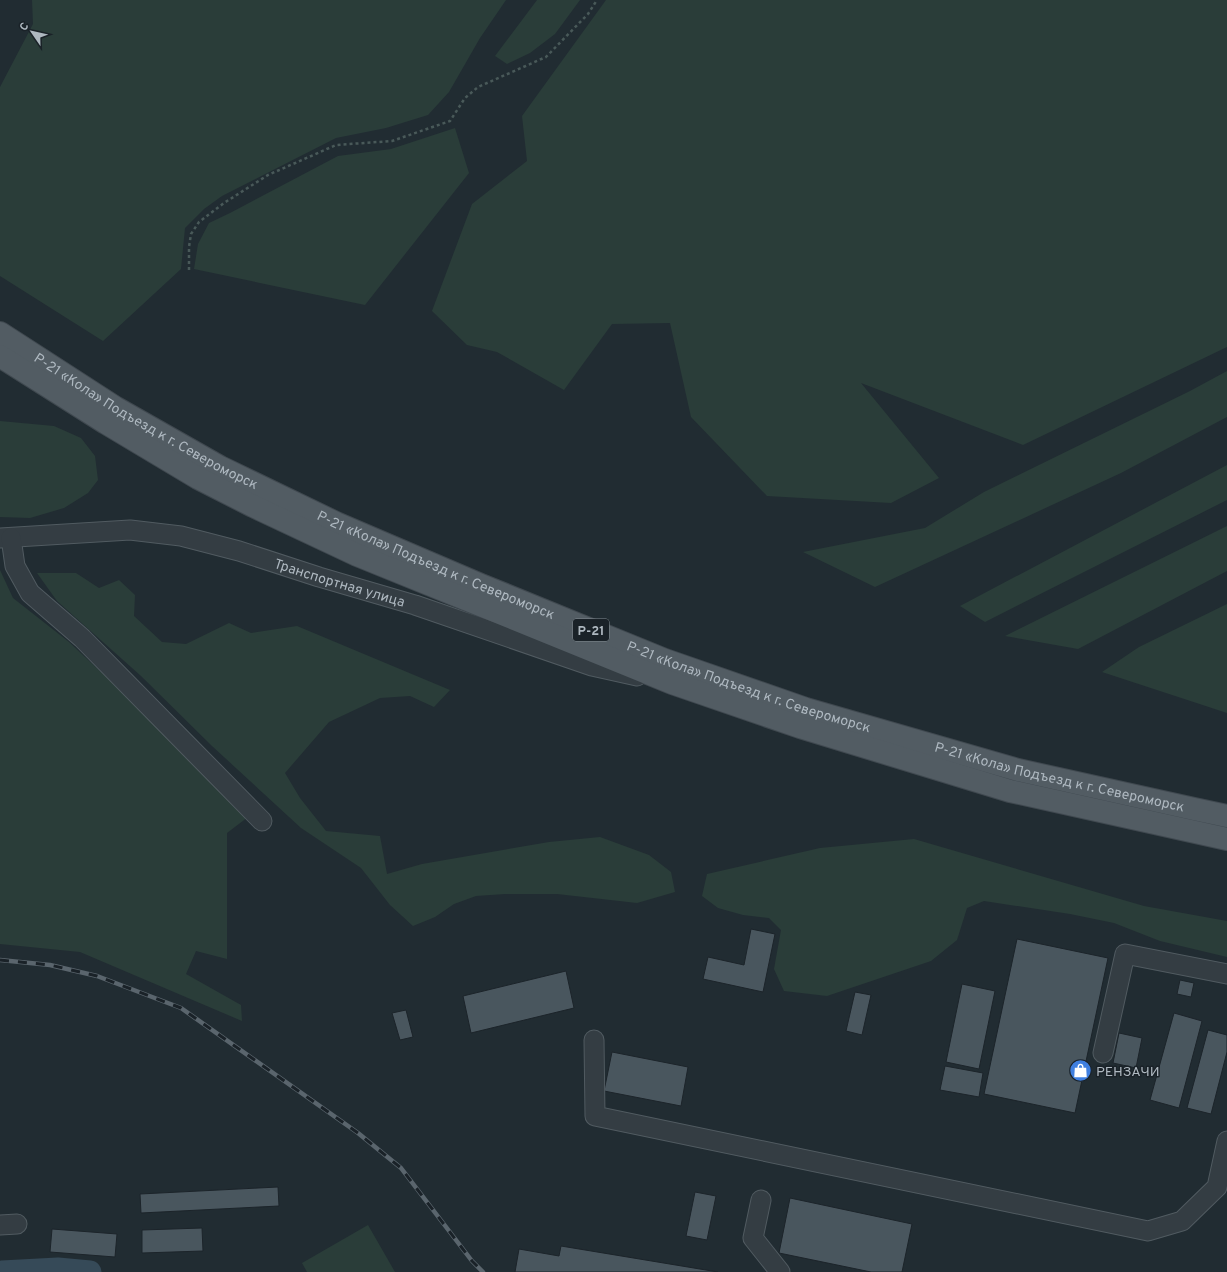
<svg xmlns="http://www.w3.org/2000/svg" width="1227" height="1272" viewBox="0 0 1227 1272" font-family="Overpass,sans-serif">
	<style>
		.green { fill: #2a3d39 }
		.lines { fill: none; stroke-linecap: round; stroke-linejoin: round }
		.river { stroke: #364a58; stroke-width: 23 }
		.building { fill: #49565e; stroke: #1c242a }
		.minor-casing { stroke: #515b61; stroke-width: 21 }
		.major-casing { stroke: #404950; stroke-width: 24 }
		.path { stroke: #495959; stroke-width: 2.5; stroke-dasharray: 3 3; stroke-linecap: butt }
		.minor { stroke: #343d43; stroke-width: 19 }
		.major { stroke: #525c63; stroke-width: 22 }
		.rail-casing { stroke: #5a656d; stroke-width: 4.5 }
		.rail { stroke: #1a2228; stroke-width: 3; stroke-dasharray: 9; stroke-linecap: butt }
		.labels { text-anchor: middle; stroke-width: 3; stroke-linejoin: round; paint-order: stroke }
		.shield { fill: #1a2228; stroke: #828b92; stroke-width: 1 }
		.shield-label { font-size: 13px; font-weight: bold; fill: #aeb8c0 }
		.street-label { font-size: 14px; fill: #aeb8c0; stroke: #1a2228 }
		.poi-label { font-size: 14px; fill: #aeb8c0; stroke: #1a2228; text-anchor: start }
	</style>
	<rect width="100%" height="100%" fill="#212c32"/>
	<!-- green -->
	<path class="green" d="M32,0H506L480,38L449,92L428,115L386,128L336,138L222,196L204,209L185,228L181,269L103,341L0,276V87L33,24Z
		M537,0H580L555,34L530,53L507,64L495,56Z
		M606,0H1227V347L1023,445L861,383L939,478L891,503L767,496L691,417L670,323L612,324L564,390L497,352L467,345L432,311L472,204L527,161L522,116Z
		M455,128L469,173L365,305L194,269L198,244L209,223L230,213L338,156L391,149Z
		M1227,371V417L1121,473L875,587L803,552L925,528L984,492L1190,391Z
		M0,421L54,426L81,438L95,456L98,480L88,493L64,508L30,518L0,517Z
		M1227,465V500L985,622L960,606Z
		M1227,526V571L1078,649L1005,636Z
		M0,570L13,598L69,642L135,704L248,817L227,833V959L196,951L186,974L241,1005L242,1021L80,952L0,944Z
		M37,573H76L99,588L119,580L135,595L134,616L162,642L186,644L229,623L251,633L297,626L450,690L434,707L410,696L380,698L329,722L285,773L300,798L326,831L380,836L387,874L422,864L549,842L600,837L649,855L671,872L675,892L637,903L557,894H505L476,896L454,904L435,917L413,926L390,905L361,868L301,828L212,746L141,676L57,601Z
		M1227,604V713L1102,672L1139,647Z
		M914,839L1144,906L1227,921V957L1160,941L1114,923L1070,914L984,901L967,908L957,940L931,961L827,996L784,991L774,969L781,930L769,918L743,915L718,908L702,896L707,874L820,848Z
		M368,1225L395,1272H307L302,1263Z"/>
	<g class="lines">
		<!-- river -->
		<path class="river" d="M2,1272L58,1269L90,1272"/>
	</g>
	<!-- building -->
	<path class="building" d="M751,929L775,934L763,992L703,979L708,957L744,965Z
		M1017,939L1108,958L1075,1113L984,1094Z
		M566,971L574,1008L471,1033L463,996Z
		M1180,980L1194,983L1191,997L1177,994Z
		M962,984L995,991L979,1069L946,1062Z
		M855,992L871,995L862,1035L846,1031Z
		M406,1010L413,1037L400,1040L392,1013Z
		M1174,1013L1202,1021L1179,1108L1150,1100Z
		M1208,1030L1227,1035V1052L1211,1114L1187,1108Z
		M1119,1033L1142,1038L1136,1068L1113,1063Z
		M612,1052L688,1067L681,1106L604,1091Z
		M945,1066L983,1073L979,1097L940,1090Z
		M278,1187L279,1206L141,1213L140,1194Z
		M695,1192L716,1196L707,1240L686,1236Z
		M790,1198L912,1224L902,1272H871L779,1253Z
		M202,1228L203,1251L142,1253V1230Z
		M52,1229L117,1234L115,1257L50,1252Z
		M561,1246L718,1272H515L519,1249L559,1256Z"/>
	<g class="lines">
		<defs>
			<g id="minor">
				<path id="s1" d="M0,538L130,530L181,536L239,551L319,577L415,605L592,666L637,676"/>
				<path d="M11,538L15,566L30,593L82,638L262,821"/>
				<path d="M594,1040L595,1116L1148,1231L1182,1221L1217,1187L1227,1141"/>
				<path d="M1103,1053L1125,954L1227,974"/>
				<path d="M761,1200L753,1238L780,1272"/>
				<path d="M0,1225L17,1224"/>
			</g>
			<g id="major">
				<path id="s2" d="M0,333L116,408L220,467L336,523L481,585L665,660L806,709L1018,770L1194,809L1227,816"/>
				<path d="M0,356L106,423L198,478L253,506L357,555L672,683L800,727L1010,791L1227,839"/>
			</g>
		</defs>
		<!-- minor casing -->
		<use href="#minor" class="minor-casing"/>
		<!-- major casing -->
		<use href="#major" class="major-casing"/>
		<!-- path -->
		<path class="path" d="M189,270V247L191,234L199,222L224,203L268,175L336,145L392,141L450,121L465,98L478,87L546,57L588,14L597,0"/>
		<!-- minor -->
		<use href="#minor" class="minor"/>
		<!-- major -->
		<use href="#major" class="major"/>
		<defs>
			<path id="rail" d="M0,960L50,965L97,976L181,1008L358,1133L401,1168L472,1261L483,1272"/>
		</defs>
		<!-- rail casing -->
		<use href="#rail" class="rail-casing"/>
		<!-- rail -->
		<use href="#rail" class="rail"/>
	</g>
	<!-- icons -->
	<defs>
		<symbol id="shop-disc" viewBox="-11 -11 22 22"><circle r="9.5" fill="#3f7fe0" stroke="#1a2228"/><path d="M-5-2.5h2.3a2.7 3.5 0 0 1 5.4 0H5L5.5 6h-11ZM-1.5-2.5h3a1.5 2.3 0 0 0-3 0Z" fill="#fff"/></symbol>
	</defs>
	<g fill-rule="evenodd">
		<use href="#shop-disc" x="1068" y="1058" width="25" height="25"/>
	</g>
	<g class="labels">
		<!-- shield labels -->
		<rect class="shield" x="573" y="619" width="36" height="22" rx="3"/>
		<g class="shield-label">
			<text x="591" y="635">Р-21</text>
		</g>
		<!-- street labels -->
		<g class="street-label">
			<text dy="5" stroke="none"><textPath href="#s2" startOffset="171">Р-21 «Кола» Подъезд к г. Североморск</textPath></text>
			<text dy="5" stroke="none"><textPath href="#s2" startOffset="495">Р-21 «Кола» Подъезд к г. Североморск</textPath></text>
			<text dy="5" stroke="none"><textPath href="#s1" startOffset="347">Транспортная улица</textPath></text>
			<text dy="5" stroke="none"><textPath href="#s2" startOffset="831">Р-21 «Кола» Подъезд к г. Североморск</textPath></text>
			<text dy="5" stroke="none"><textPath href="#s2" startOffset="1155">Р-21 «Кола» Подъезд к г. Североморск</textPath></text>
		</g>
		<!-- poi labels -->
		<g class="poi-label">
			<text x="1096" y="1076">РЕНЗАЧИ</text>
		</g>
	</g>
	<!-- north arrow -->
	<g transform="translate(32 32) rotate(304)" stroke="#1a2228" stroke-width="3" paint-order="stroke">
	<path d="M0-3L7 15L0 10L-7 15Z" fill="#aeb8c0"/>
	<text y="-6" font-size="11" font-weight="bold" text-anchor="middle" fill="#aeb8c0">С</text>
	</g>
</svg>
